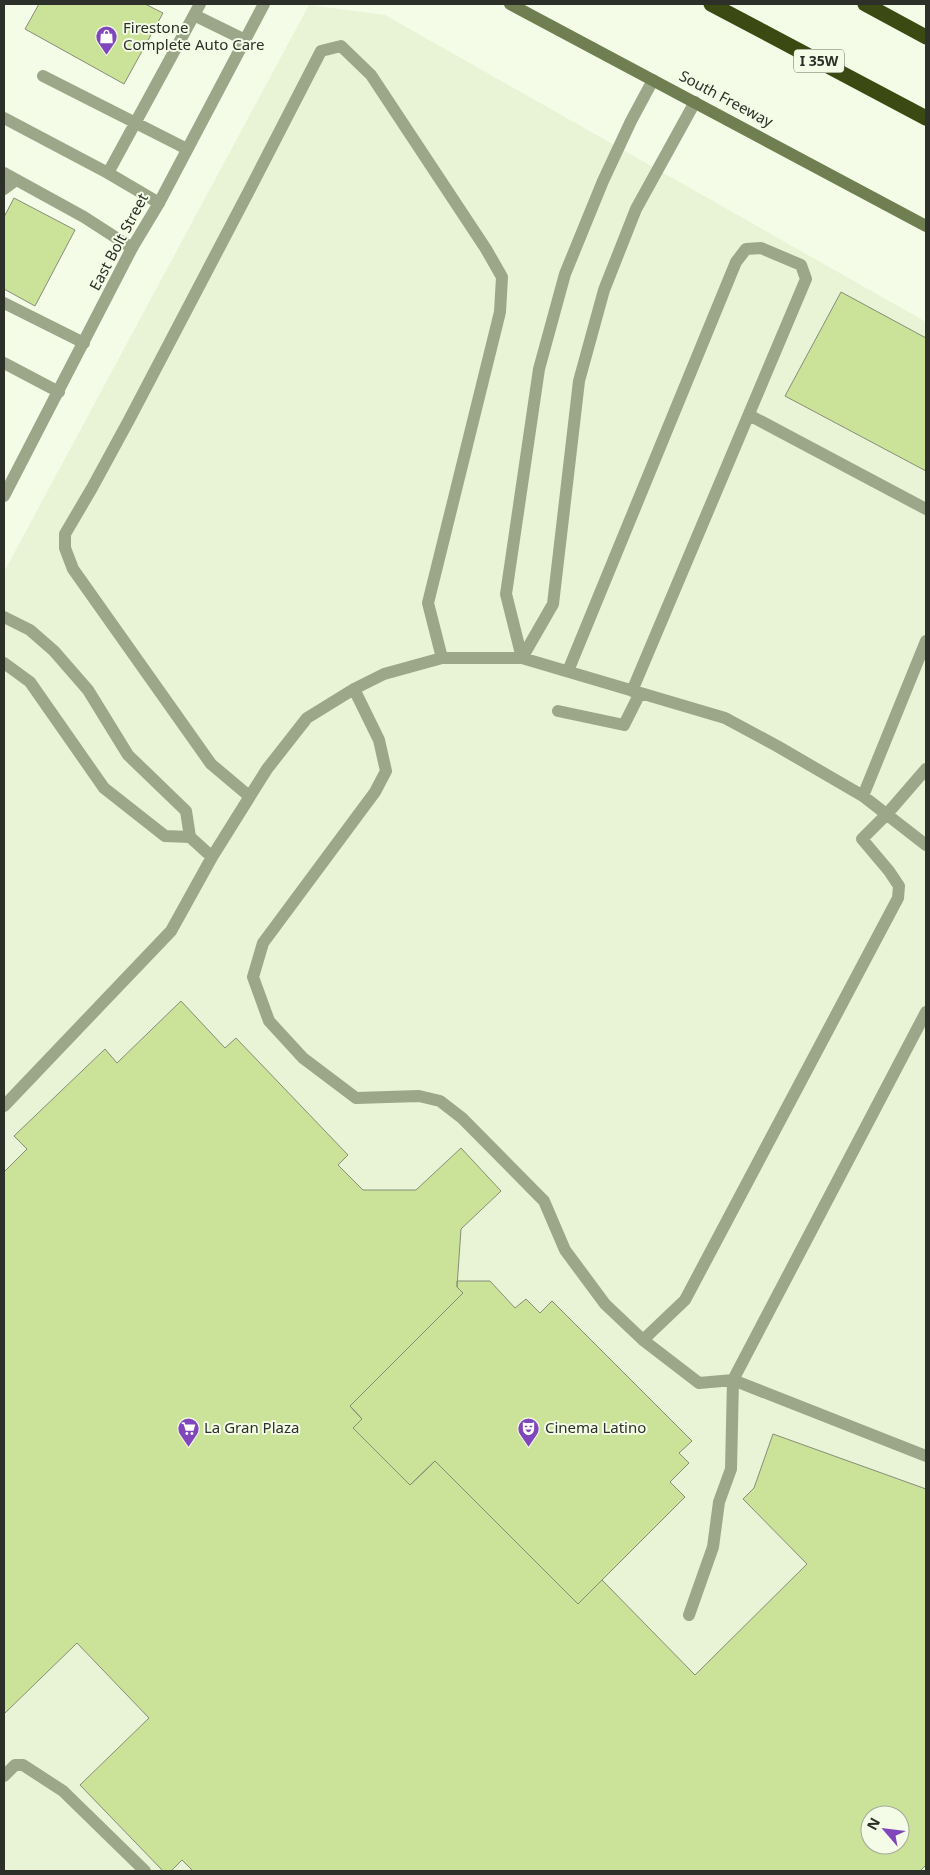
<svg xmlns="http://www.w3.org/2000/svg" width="930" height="1875" viewBox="0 0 930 1875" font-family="'Noto Sans',sans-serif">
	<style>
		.built { fill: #e9f3d6; fill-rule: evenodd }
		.building { fill: #cbe399; stroke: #878d7a; fill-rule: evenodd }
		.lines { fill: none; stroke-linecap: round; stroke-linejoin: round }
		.service { stroke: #9ca688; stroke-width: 12 }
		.tertiary { stroke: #9ca688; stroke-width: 12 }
		.secondary { stroke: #707f51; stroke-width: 12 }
		.motorway { stroke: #3b4912; stroke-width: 15 }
		.labels { text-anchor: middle; stroke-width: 4; stroke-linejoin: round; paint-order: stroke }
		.shield { fill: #f4fbe6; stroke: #696d61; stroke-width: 1 }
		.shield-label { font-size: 14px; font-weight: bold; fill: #2d3028 }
		.poi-label { font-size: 15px; fill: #2d3028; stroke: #f4fbe6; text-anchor: start }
		.street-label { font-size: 15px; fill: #2d3028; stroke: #f4fbe6 }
	</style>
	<rect width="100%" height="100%" fill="#f4fbe6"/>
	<!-- built -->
	<path class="built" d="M309,5L385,15L926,322V1871H4V572ZM870,1815H900V1845H870Z"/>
	<!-- building -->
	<path class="building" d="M39,4H145L163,13L124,84L25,29Z
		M14,198L75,230L35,306L4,289V217Z
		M841,292L926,338V471L785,396Z
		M181,1001L225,1048L236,1038L348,1155L338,1165L363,1190H416L461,1148L501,1191L461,1229L457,1287L463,1293L350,1406L362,1419L353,1428L410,1485L435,1461L578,1604L602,1580L695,1675L807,1564L743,1499L754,1488L773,1434L926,1489V1865L920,1871H193L182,1860L171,1871H163L80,1785L149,1718L77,1643L4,1714V1172L27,1149L14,1136L105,1049L117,1063ZM870,1815H900V1845H870Z
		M457,1281H490L515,1308L526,1299L540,1313L552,1301L692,1441L679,1453L689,1463L670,1482L685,1497L578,1604L435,1461L410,1485L353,1428L362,1419L350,1406L463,1293L457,1287Z"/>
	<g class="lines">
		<!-- service -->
		<path class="service" d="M194,15L245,40
			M43,76L187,149
			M4,118L108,173
			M4,173L84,217L132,248
			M4,189L16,180
			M159,203L108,173L200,4
			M4,303L84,343
			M4,363L59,392
			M749,415L926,509
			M4,617L30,630L54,651L88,690L128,755L186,811L190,837
			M522,658L506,594L539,369L565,274L603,181L631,121L653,80
			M522,658L553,604L579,381L604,290L636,209L695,102
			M4,663L30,682L104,788L165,836L190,837L212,857
			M568,671L736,262L746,249L761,248L801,265L806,279L632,691
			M354,689L379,740L386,771L375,792L263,943L253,977L269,1021L303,1058L356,1098L419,1096L440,1101L462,1118L544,1201L565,1250L605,1304L643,1340L699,1383L733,1380L926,1012
			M558,711L624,725L640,693
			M249,796L211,764L73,569L65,548V534L92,488L129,420L250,189L321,51L341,46L371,75L486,249L502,277L500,312L428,603L442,658
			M863,796L926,641
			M4,1106L171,931L212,857L267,769L307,718L354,689L384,674L442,658H522L725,718L777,746L863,796L926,845
			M643,1340L685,1300L898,898L899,886L889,871L862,839L887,814L926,769
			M689,1615L713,1547L719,1502L731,1469L733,1380L926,1456
			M4,1776L15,1765H23L63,1791L145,1871"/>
		<!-- tertiary -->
		<path class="tertiary" d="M4,496L132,248L159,203L264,4"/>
		<!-- secondary -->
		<path class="secondary" d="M510,4L926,226"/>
		<!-- motorway -->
		<path class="motorway" d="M711,4L926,118
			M865,4L926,37"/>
	</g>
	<!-- icons -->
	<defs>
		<symbol id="shop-pin" viewBox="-11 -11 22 30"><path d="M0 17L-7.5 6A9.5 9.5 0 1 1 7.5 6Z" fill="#8046bc" stroke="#f4fbe6"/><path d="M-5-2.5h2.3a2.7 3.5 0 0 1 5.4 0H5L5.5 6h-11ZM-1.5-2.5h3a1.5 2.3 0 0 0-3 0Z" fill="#fff"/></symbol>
		<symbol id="supermarket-pin" viewBox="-11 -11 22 30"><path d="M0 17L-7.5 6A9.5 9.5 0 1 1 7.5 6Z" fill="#8046bc" stroke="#f4fbe6"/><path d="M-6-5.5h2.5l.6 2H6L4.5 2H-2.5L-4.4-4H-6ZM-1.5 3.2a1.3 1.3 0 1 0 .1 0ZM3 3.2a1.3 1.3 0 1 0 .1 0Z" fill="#fff"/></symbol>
		<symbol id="theatre-pin" viewBox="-11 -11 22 30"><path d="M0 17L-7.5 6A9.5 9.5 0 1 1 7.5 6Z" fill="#8046bc" stroke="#f4fbe6"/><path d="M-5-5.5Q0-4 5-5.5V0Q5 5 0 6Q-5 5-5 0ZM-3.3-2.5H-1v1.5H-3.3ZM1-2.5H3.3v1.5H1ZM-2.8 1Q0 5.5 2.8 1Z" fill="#fff"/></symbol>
	</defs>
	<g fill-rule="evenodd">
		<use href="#shop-pin" x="94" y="24" width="25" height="34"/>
		<use href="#supermarket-pin" x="176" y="1416" width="25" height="34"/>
		<use href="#theatre-pin" x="516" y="1416" width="25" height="34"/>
	</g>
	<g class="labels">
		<!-- shield labels -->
		<rect class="shield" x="794" y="49.5" width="50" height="23" rx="4"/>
		<g class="shield-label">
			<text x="819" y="66">I 35W</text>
		</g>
		<!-- poi labels -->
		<g class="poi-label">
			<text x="123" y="33">Firestone<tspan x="123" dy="17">Complete Auto Care</tspan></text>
			<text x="204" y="1433">La Gran Plaza</text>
			<text x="545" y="1433">Cinema Latino</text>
		</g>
		<!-- street labels -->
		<g class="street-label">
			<text transform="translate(726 99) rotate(28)" y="5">South Freeway</text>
			<text transform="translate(119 242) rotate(-62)" y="5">East Bolt Street</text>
		</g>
	</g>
	<!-- border -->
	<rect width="930" height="1875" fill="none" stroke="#2d3028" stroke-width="10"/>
	<!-- north arrow -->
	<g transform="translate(885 1830) rotate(298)"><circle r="24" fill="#f4fbe6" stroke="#a4aa9a"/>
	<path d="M0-4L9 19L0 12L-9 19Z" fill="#8046bc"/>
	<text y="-8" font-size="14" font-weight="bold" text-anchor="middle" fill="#2d3028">N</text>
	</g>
</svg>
